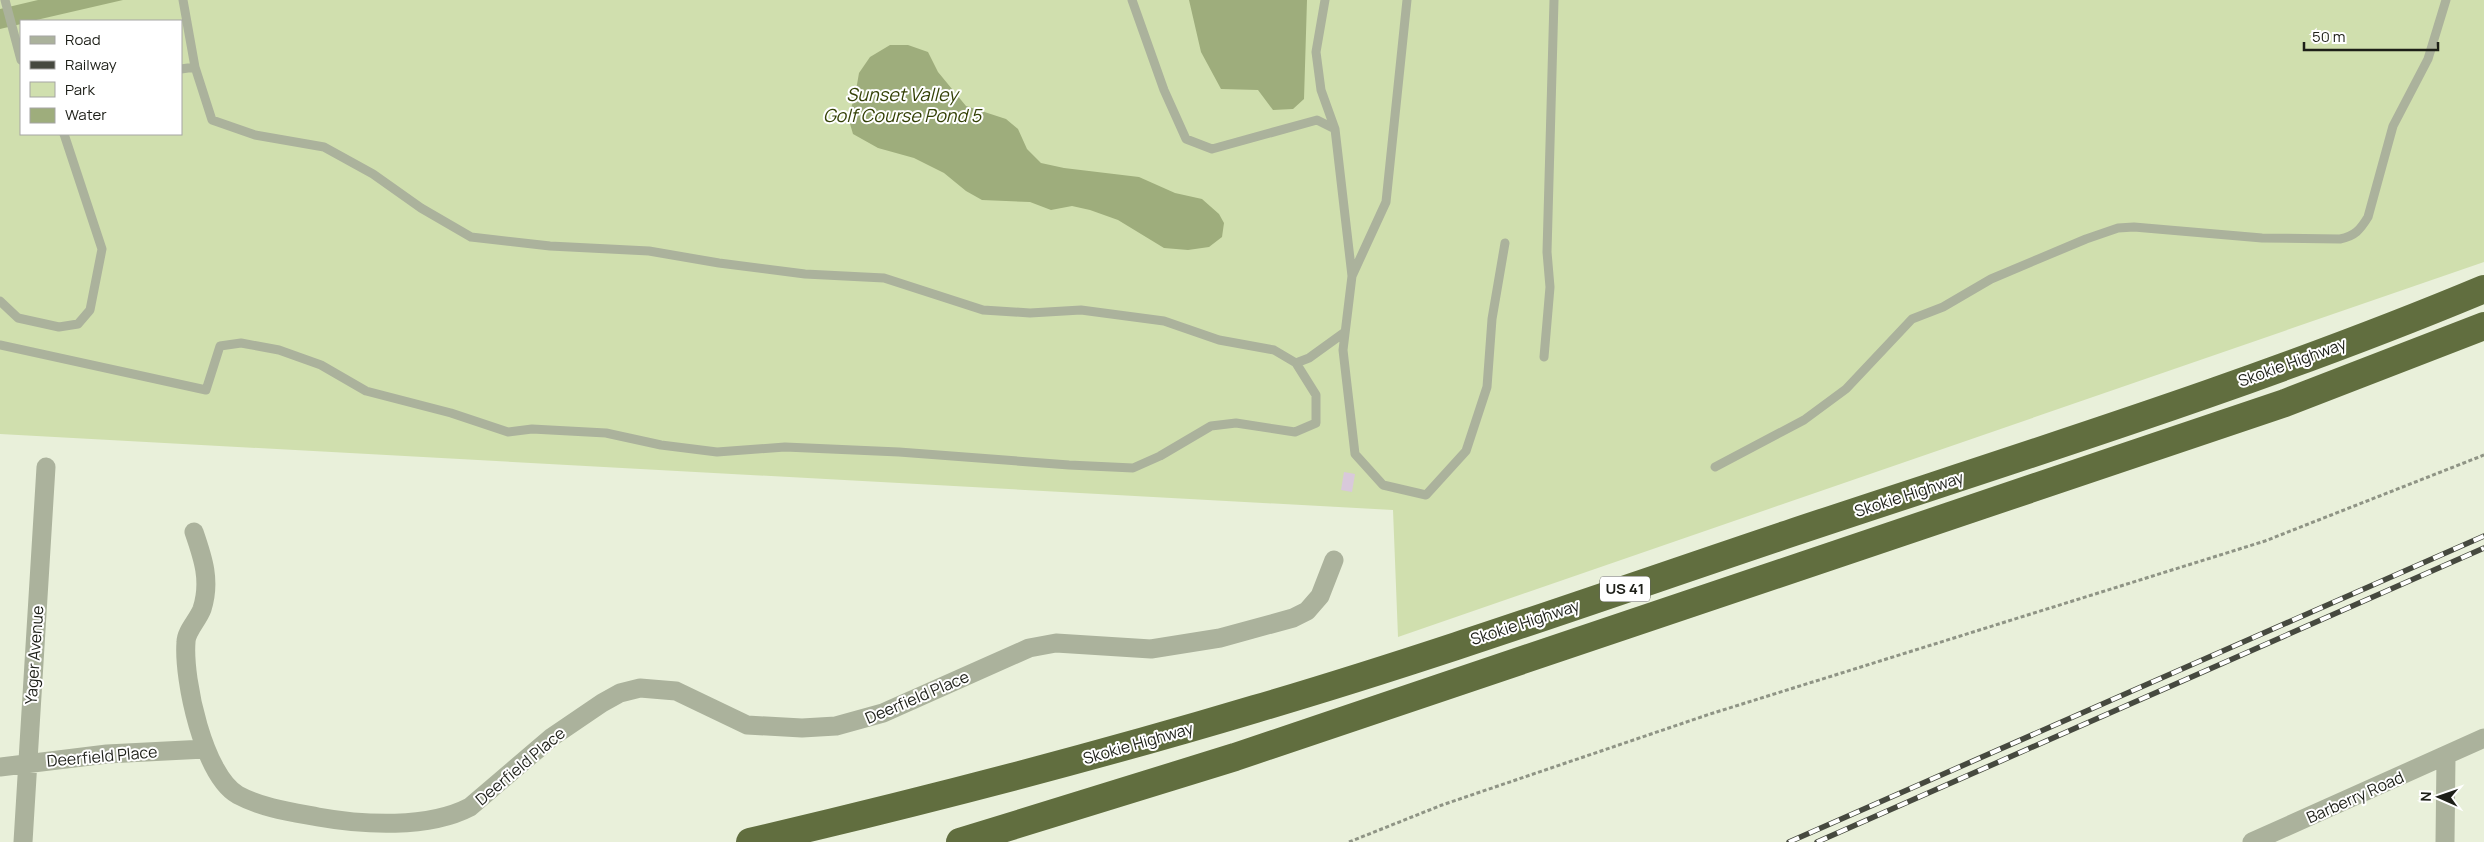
<svg xmlns="http://www.w3.org/2000/svg" width="2484" height="842" viewBox="0 0 2484 842" font-family="Manrope,sans-serif">
	<style>
		.green { fill: #d0dfae; fill-rule: evenodd }
		.water { fill: #9ead7c }
		.building { fill: #d9c9db }
		.lines { fill: none; stroke-linecap: round; stroke-linejoin: round }
		.path { stroke: #8f9485; stroke-width: 3; stroke-dasharray: 4 2.5; stroke-linecap: butt }
		.lane { stroke: #abb29c; stroke-width: 9 }
		.street { stroke: #abb29c; stroke-width: 19 }
		.highway { stroke: #616e3f; stroke-width: 28 }
		.rail-casing { stroke: #46493f; stroke-width: 5.5 }
		.rail { stroke: #fff; stroke-width: 4; stroke-dasharray: 11; stroke-linecap: butt }
		.labels { text-anchor: middle; stroke-width: 4; stroke-linejoin: round; paint-order: stroke }
		.shield { fill: #fff; stroke: #61625d; stroke-width: 1 }
		.shield-label { font-size: 15px; font-weight: bold; fill: #1d1f18 }
		.street-label { font-size: 16px; fill: #1d1f18; stroke: #fff }
		.water-label { font-size: 18px; font-style: italic; fill: #334005; stroke: #fff }
	</style>
	<rect width="100%" height="100%" fill="#e9f0da"/>
	<!-- green -->
	<path class="green" d="M0,0H2484V262L1398,637L1393,510L0,434ZM21,21H181V134H21Z"/>
	<!-- water -->
	<path class="water" d="M38,0H123L32,21H21V24L0,29V9Z
		M1189,0H1307L1304,99L1293,109L1273,110L1258,90L1221,89L1201,52Z
		M890,45H908L928,52L938,72L966,106L1006,119L1018,129L1027,149L1041,163L1064,168L1139,177L1175,193L1202,199L1219,214L1224,223L1222,237L1209,247L1188,250L1164,248L1118,220L1090,210L1072,206L1051,210L1030,202L982,200L966,191L944,173L914,158L878,148L853,134L848,117L855,96L859,73L870,57Z"/>
	<!-- building -->
	<path class="building" d="M1344,472L1355,474L1352,492L1341,490Z"/>
	<g class="lines">
		<!-- path -->
		<path class="path" d="M1349,842L1442,805L1710,714L2265,541L2484,455"/>
		<!-- lane -->
		<path class="lane" d="M5,0L21,60
			M1132,0L1164,90L1186,139L1212,149L1317,120L1335,129
			M1325,0L1316,52L1321,90L1335,129L1352,276
			M1407,0L1386,202L1352,276L1343,350L1355,454L1383,485L1426,495L1466,451L1487,387L1492,319L1505,243
			M181,69L195,67L183,0
			M0,301L18,318L59,327L78,324L90,310L102,249L64,134
			M0,345L206,390L220,346L241,343L279,350L321,365L366,391L451,413L508,432L532,429L606,433L661,445L717,452L785,447L899,452L1069,465L1133,468L1160,456L1211,426L1236,423L1295,432L1316,423V395L1296,363L1274,350L1219,340L1164,321L1081,310L1030,313L983,310L884,278L805,274L719,263L649,251L550,246L471,237L421,208L373,174L324,147L255,135L212,120L195,67
			M1544,357L1550,287L1547,252L1554,0
			M1296,363L1309,358L1345,332
			M1715,467L1804,420L1846,389L1912,319L1943,307L1991,279L2086,239L2118,228L2134,227L2262,238L2340,239C2355,236 2360,230 2368,217L2393,126L2428,59L2446,0"/>
		<!-- street -->
		<path class="street" d="M194,532C203,558 211,581 202,609C198,620 186,631 186,642C183,680 204,776 238,795C262,808 291,812 318,817C363,825 428,829 470,807L552,737L602,703L620,693L640,688L676,691L747,725L802,728L836,726L883,713L1029,648L1056,643L1151,649L1220,638L1293,618L1307,611L1320,596L1334,560
			M0,767L107,754L205,749
			M23,842L46,467
			M2252,842L2484,738
			M2445,842L2446,757"/>
		<!-- highway -->
		<path class="highway" d="M750,842C920,802 1088,759 1255,709C1436,656 1615,592 1794,532C2025,455 2259,383 2484,289
			M960,842L1235,757L2285,403L2484,326"/>
		<defs>
			<path id="rail" d="M1789,842L2484,536
				M1817,842L2484,548"/>
		</defs>
		<!-- rail casing -->
		<use href="#rail" class="rail-casing"/>
		<!-- rail -->
		<use href="#rail" class="rail"/>
	</g>
	<g class="labels">
		<!-- shield labels -->
		<rect class="shield" x="1600" y="576.5" width="50" height="25" rx="4"/>
		<g class="shield-label">
			<text x="1625" y="594">US 41</text>
		</g>
		<!-- street labels -->
		<g class="street-label">
			<text transform="translate(2292 362) rotate(-20)" y="6">Skokie Highway</text>
			<text transform="translate(1909 494) rotate(-18)" y="6">Skokie Highway</text>
			<text transform="translate(1525 622) rotate(-18)" y="6">Skokie Highway</text>
			<text transform="translate(34 655) rotate(-86)" y="6">Yager Avenue</text>
			<text transform="translate(917 697) rotate(-23)" y="6">Deerfield Place</text>
			<text transform="translate(1138 743) rotate(-16)" y="6">Skokie Highway</text>
			<text transform="translate(102 756) rotate(-5)" y="6">Deerfield Place</text>
			<text transform="translate(520 766) rotate(-40)" y="6">Deerfield Place</text>
			<text transform="translate(2355 797) rotate(-24)" y="6">Barberry Road</text>
		</g>
		<!-- water labels -->
		<g class="water-label">
			<text x="902" y="101">Sunset Valley<tspan x="902" dy="21">Golf Course Pond 5</tspan></text>
		</g>
	</g>
	<!-- legend -->
	<rect x="20" y="20" width="162" height="115" fill="#ffffff" stroke="#a5a5a3"/>
	<rect x="30" y="36" width="25" height="8" fill="#abb29c" stroke="#a5a5a3"/>
	<text x="65" y="45" font-size="15" fill="#1d1f18">Road</text>
	<rect x="30" y="61" width="25" height="8" fill="#46493f" stroke="#a5a5a3"/>
	<text x="65" y="70" font-size="15" fill="#1d1f18">Railway</text>
	<rect x="30" y="82" width="25" height="15" fill="#d0dfae" stroke="#a5a5a3"/>
	<text x="65" y="95" font-size="15" fill="#1d1f18">Park</text>
	<rect x="30" y="108" width="25" height="15" fill="#9ead7c" stroke="#a5a5a3"/>
	<text x="65" y="120" font-size="15" fill="#1d1f18">Water</text>
	<!-- north arrow -->
	<g transform="translate(2439 797) rotate(272)" stroke="#ffffff" stroke-width="4" paint-order="stroke">
	<path d="M0-4L9 19L0 12L-9 19Z" fill="#1d1f18"/>
	<text y="-8" font-size="14" font-weight="bold" text-anchor="middle" fill="#1d1f18">N</text>
	</g>
	<!-- scale -->
	<path d="M2304 42v8h134v-8" fill="none" stroke="#1d1f18" stroke-width="2.5"/>
	<text x="2312" y="42" font-size="15" fill="#1d1f18" stroke="#ffffff" stroke-width="4" paint-order="stroke">50 m</text>
</svg>
